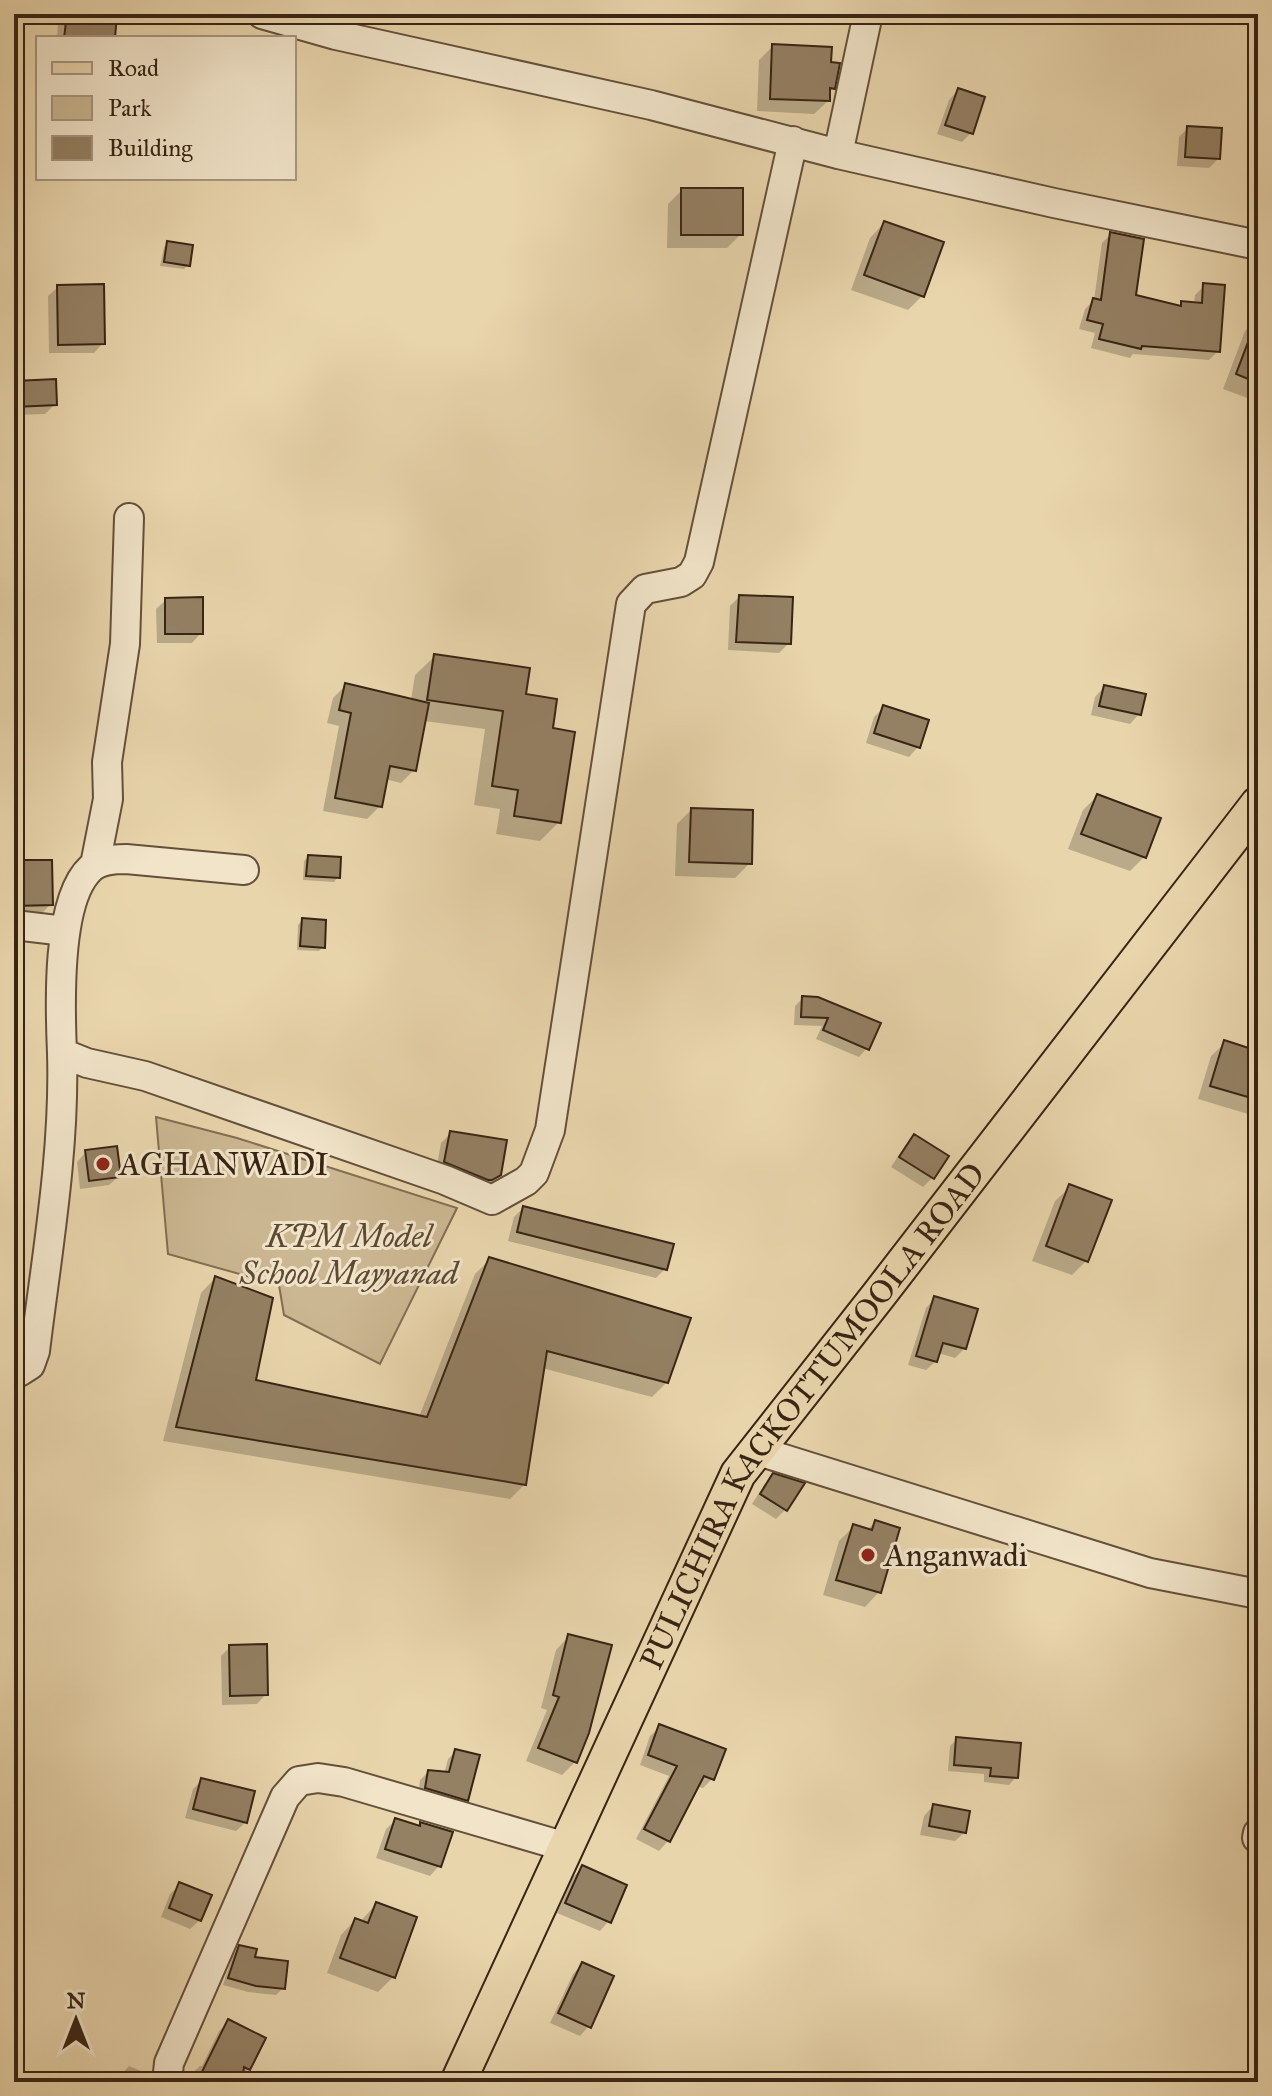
<svg xmlns="http://www.w3.org/2000/svg" width="1272" height="2096" viewBox="0 0 1272 2096" font-family="'IM FELL Great Primer',serif">
	<style>
		.green { fill: #cbb792; stroke: #826e53; stroke-width: 2 }
		.shadow { fill: #0003 }
		.building { fill: #948063; stroke: #382414; stroke-width: 2 }
		.lines { fill: none; stroke-linecap: round; stroke-linejoin: round }
		.minor-casing { stroke: #64503a; stroke-width: 32 }
		.major-casing { stroke: #382414; stroke-width: 38 }
		.minor { stroke: #f1e4c9; stroke-width: 28 }
		.major { stroke: #e9d5ac; stroke-width: 34 }
		.poi-dot { fill: #8f2418; stroke: #f1e4c9; stroke-width: 3 }
		.labels { text-anchor: middle; stroke-width: 6; stroke-linejoin: round; paint-order: stroke }
		.poi-label { font-size: 32px; fill: #382414; stroke: #f1e4c9; text-anchor: start }
		.park-label { font-size: 32px; font-style: italic; fill: #5d4934; stroke: #f1e4c9 }
		.street-label { font-size: 32px; fill: #382414; stroke: #f1e4c9 }
	</style>
	<rect width="100%" height="100%" fill="#e9d5ac"/>
	<filter id="stains"><feTurbulence type="fractalNoise" baseFrequency=".0025" numOctaves="4"/><feColorMatrix values="0 0 0 0 .2 0 0 0 0 .09 0 0 0 0 .02 0 0 0 .5 -.17"/></filter>
	<radialGradient id="worn" r=".72"><stop offset=".6" stop-color="#630" stop-opacity="0"/><stop offset="1" stop-color="#630" stop-opacity=".3"/></radialGradient>
	<!-- green -->
	<path class="green" d="M156,1117L237,1138L457,1208L380,1364L284,1315L279,1285L168,1254Z"/>
	<!-- shadow -->
	<path class="shadow" d="M66,14L115,17L113,38H57L58,22Z
		M773,46L833,88L828,93V101L814,114L757,111L759,60Z
		M958,90L971,133L962,142L937,134L949,100Z
		M1188,128L1218,159L1209,168L1177,166L1179,137Z
		M682,190L741,234L727,248H667L668,204Z
		M884,223L922,296L908,310L851,290L870,238Z
		M1111,234L1134,297L1178,308L1182,303L1194,304L1195,295L1204,286L1218,351L1209,360L1133,354L1130,358L1091,348L1095,333L1079,329L1085,309L1094,300L1102,243Z
		M168,243L188,265L184,269L160,266L164,247Z
		M58,287L103,343L94,353H49L48,296Z
		M1258,318V402L1223,389L1245,331Z
		M14,383L55,404L45,414L14,415Z
		M739,597L789,643L779,653L728,650L730,606Z
		M166,600L201,633L192,643H157L156,609Z
		M435,656L523,696L550,730L559,822L540,841L496,834L500,809L474,805L485,729L424,721L414,770L401,783L385,779L380,806L367,819L323,811L339,726L327,723L333,698L346,685L411,700L415,675Z
		M1104,687L1139,714L1130,724L1091,715L1095,697Z
		M884,707L918,747L909,757L866,743L874,717Z
		M1097,796L1144,857L1130,871L1068,849L1083,810Z
		M691,810L750,863L735,878L675,876L677,824Z
		M308,857L338,877L334,882L303,880L304,861Z
		M14,862L51,904L41,914L14,915Z
		M302,920L323,947L319,951L297,950L298,925Z
		M803,998L867,1048L859,1057L816,1039L822,1026L794,1025L795,1006Z
		M1225,1043L1258,1053V1117L1198,1099L1211,1056Z
		M451,1133L500,1174L490,1184L436,1171L441,1143Z
		M914,1136L932,1178L923,1187L891,1167L905,1146Z
		M86,1152L119,1176L109,1185L80,1189L77,1162Z
		M1070,1187L1086,1261L1072,1275L1032,1261L1055,1201Z
		M523,1208L665,1269L656,1278L508,1241L514,1217Z
		M489,1260L667,1382L652,1397L542,1368L525,1484L510,1499L163,1441L201,1293L215,1278L253,1381L419,1417L475,1274Z
		M935,1298L965,1348L955,1358L938,1353L936,1361L926,1370L908,1365L926,1308Z
		M773,1476L786,1509L776,1519L752,1504L764,1485Z
		M875,1522L879,1592L865,1607L823,1595L839,1541L854,1526L867,1530Z
		M569,1636L587,1733L575,1762L562,1775L526,1761L547,1710L541,1708L556,1650Z
		M230,1647L266,1694L257,1704L222,1705L221,1656Z
		M1258,1661V1689H1255V1664Z
		M660,1727L712,1779L703,1788L696,1786L668,1841L659,1851L636,1839L669,1776L640,1765L650,1736Z
		M957,1739L1016,1777L1009,1785L984,1782V1774L948,1771L950,1746Z
		M456,1751L466,1800L458,1808L418,1796L420,1780L428,1772L444,1774L448,1759Z
		M202,1780L246,1822L236,1831L185,1818L193,1789Z
		M933,1806L965,1832L955,1841L920,1835L924,1816Z
		M396,1820L418,1827L421,1824L439,1866L430,1876L376,1858L386,1829Z
		M582,1868L609,1921L600,1931L557,1913L573,1877Z
		M180,1885L200,1920L190,1929L161,1917L170,1894Z
		M376,1904L414,1918L393,1977L378,1992L327,1973L341,1935L355,1920L360,1922Z
		M240,1947L283,1988L276,1995L248,1992L223,1985L233,1954Z
		M582,1964L589,2026L580,2036L550,2023L573,1974Z
		M229,2022L249,2069L240,2077V2082H189L190,2075L200,2066H202L219,2031Z
		M129,2066L146,2073L142,2082H118L120,2076Z"/>
	<!-- building -->
	<path class="building" d="M67,14L117,15L115,38H64Z
		M772,44L832,47L831,62L840,63L835,89L830,88V101L770,99Z
		M958,88L985,97L973,134L945,125Z
		M1187,126L1222,128L1220,159L1185,157Z
		M681,188H743V235H681Z
		M884,221L944,242L924,297L864,275Z
		M1110,232L1144,239L1136,295L1181,306V301L1202,303L1203,283L1225,285L1220,352L1142,346L1141,349L1099,339L1103,324L1087,320L1093,298L1101,300Z
		M167,241L193,245L190,266L164,262Z
		M104,284L105,344L58,345L57,285Z
		M1256,321H1258V383L1236,374Z
		M56,379L57,405L14,407V381Z
		M739,595L793,597L791,644L736,642Z
		M203,597V634H165V598Z
		M434,654L530,668L526,694L557,699L553,728L575,732L561,823L514,816L518,790L492,786L503,711L427,700Z
		M345,683L429,703L416,771L390,766L382,807L335,798L351,713L339,710Z
		M1104,685L1146,694L1141,715L1099,706Z
		M883,705L929,720L920,748L874,733Z
		M1097,794L1161,818L1146,858L1081,834Z
		M691,808L753,810L752,864L689,862Z
		M308,855L341,857L340,878L306,876Z
		M14,860H52L53,905L14,906Z
		M302,918L326,920L325,948L300,946Z
		M802,996L818,997L881,1023L869,1050L823,1030L828,1018L801,1017Z
		M1224,1040L1258,1051V1100L1210,1086Z
		M450,1131L507,1140L501,1175L492,1180H488L444,1162Z
		M914,1134L949,1156L934,1179L899,1157Z
		M117,1146L121,1177L89,1181L85,1150Z
		M1069,1184L1112,1200L1088,1262L1046,1246Z
		M523,1206L674,1244L667,1270L517,1232Z
		M489,1257L691,1318L668,1383L547,1351L526,1485L176,1427L215,1276L273,1298L256,1380L427,1417Z
		M934,1296L978,1309L966,1349L943,1343L937,1362L916,1356Z
		M773,1473L805,1483L787,1511L760,1494Z
		M875,1520L900,1528L881,1593L836,1580L853,1524L872,1530Z
		M568,1634L612,1645L589,1733L577,1763L538,1748L559,1697L553,1695Z
		M267,1644L268,1695L230,1696L229,1645Z
		M659,1724L726,1749L714,1780L704,1776L670,1842L644,1829L677,1766L648,1755Z
		M956,1737L1021,1743L1018,1778L990,1776L991,1768L954,1765Z
		M455,1749L480,1755L468,1801L425,1788L428,1770L449,1772Z
		M201,1778L255,1791L247,1823L193,1809Z
		M933,1804L970,1811L966,1833L929,1826Z
		M395,1818L420,1826V1822L453,1832L441,1867L385,1849Z
		M582,1865L627,1885L611,1923L565,1903Z
		M179,1882L212,1895L201,1921L169,1908Z
		M376,1902L417,1917L395,1978L340,1958L355,1918L368,1923Z
		M239,1945L257,1949L255,1957L288,1961L285,1989L256,1986L228,1978Z
		M582,1962L614,1976L591,2028L558,2013Z
		M228,2019L266,2038L250,2070L244,2067L242,2082H197Z"/>
	<g class="lines">
		<defs>
			<path id="minor" d="M262,14L336,35L651,105L838,154L1054,203L1258,245
				M838,154L868,14
				M95,865L108,799L107,762L125,644L129,518
				M14,925L65,931
				M62,1053C60,1007 56,900 91,868C100,860 115,859 126,859L244,870
				M14,1372H19L30,1365L35,1351C47,1252 65,1152 62,1053L87,1063L145,1076L445,1180L492,1200L526,1181L534,1173L550,1130L631,604L645,589L681,582L692,575L699,562L793,141
				M755,1450L1150,1573L1258,1594
				M1257,1838L1258,1833
				M167,2082L169,2063L285,1797L299,1781L318,1778L344,1782L566,1847"/>
			<g id="major">
				<path id="s1" d="M458,2082L738,1474L878,1296L1258,804"/>
			</g>
		</defs>
		<!-- minor casing -->
		<use href="#minor" class="minor-casing"/>
		<!-- major casing -->
		<use href="#major" class="major-casing"/>
		<!-- minor -->
		<use href="#minor" class="minor"/>
		<!-- major -->
		<use href="#major" class="major"/>
	</g>
	<!-- markers -->
	<g class="poi-dot">
		<circle cx="103" cy="1164" r="8"/>
		<circle cx="868" cy="1555" r="8"/>
	</g>
	<g class="labels">
		<!-- poi labels -->
		<g class="poi-label">
			<text x="119" y="1175">AGHANWADI</text>
			<text x="884" y="1566">Anganwadi</text>
		</g>
		<!-- park labels -->
		<g class="park-label">
			<text x="349" y="1247">KPM Model<tspan x="349" dy="37">School Mayyanad</tspan></text>
		</g>
		<!-- street labels -->
		<g class="street-label">
			<text dy="11" stroke="none"><textPath href="#s1" startOffset="758">PULICHIRA KACKOTTUMOOLA ROAD</textPath></text>
		</g>
	</g>
	<!-- margin -->
	<rect width="1272" height="2096" fill="none" stroke="#e9d5ac" stroke-width="48"/>
	<rect x="16" y="16" width="1240" height="2064" fill="none" stroke="#382414" stroke-width="4"/>
	<rect x="24" y="24" width="1224" height="2048" fill="none" stroke="#382414" stroke-width="2"/>
	<!-- legend -->
	<rect x="36" y="36" width="260" height="144" fill="#f1e4c9" stroke="#a79781" stroke-width="2"/>
	<rect x="52" y="62" width="40" height="12" fill="#e9d5ac" stroke="#a79781" stroke-width="2"/>
	<text x="108" y="76" font-size="24" fill="#382414">Road</text>
	<rect x="52" y="96" width="40" height="24" fill="#cbb792" stroke="#a79781" stroke-width="2"/>
	<text x="108" y="116" font-size="24" fill="#382414">Park</text>
	<rect x="52" y="136" width="40" height="24" fill="#948063" stroke="#a79781" stroke-width="2"/>
	<text x="108" y="156" font-size="24" fill="#382414">Building</text>
	<!-- north arrow -->
	<g transform="translate(76 2020)" stroke="#f1e4c9" stroke-width="6" paint-order="stroke">
	<path d="M0-6L14 30L0 20L-14 30Z" fill="#382414"/>
	<text y="-12" font-size="22" font-weight="bold" text-anchor="middle" fill="#382414">N</text>
	</g>
	<rect width="100%" height="100%" filter="url(#stains)"/>
	<rect width="100%" height="100%" fill="url(#worn)"/>
</svg>
